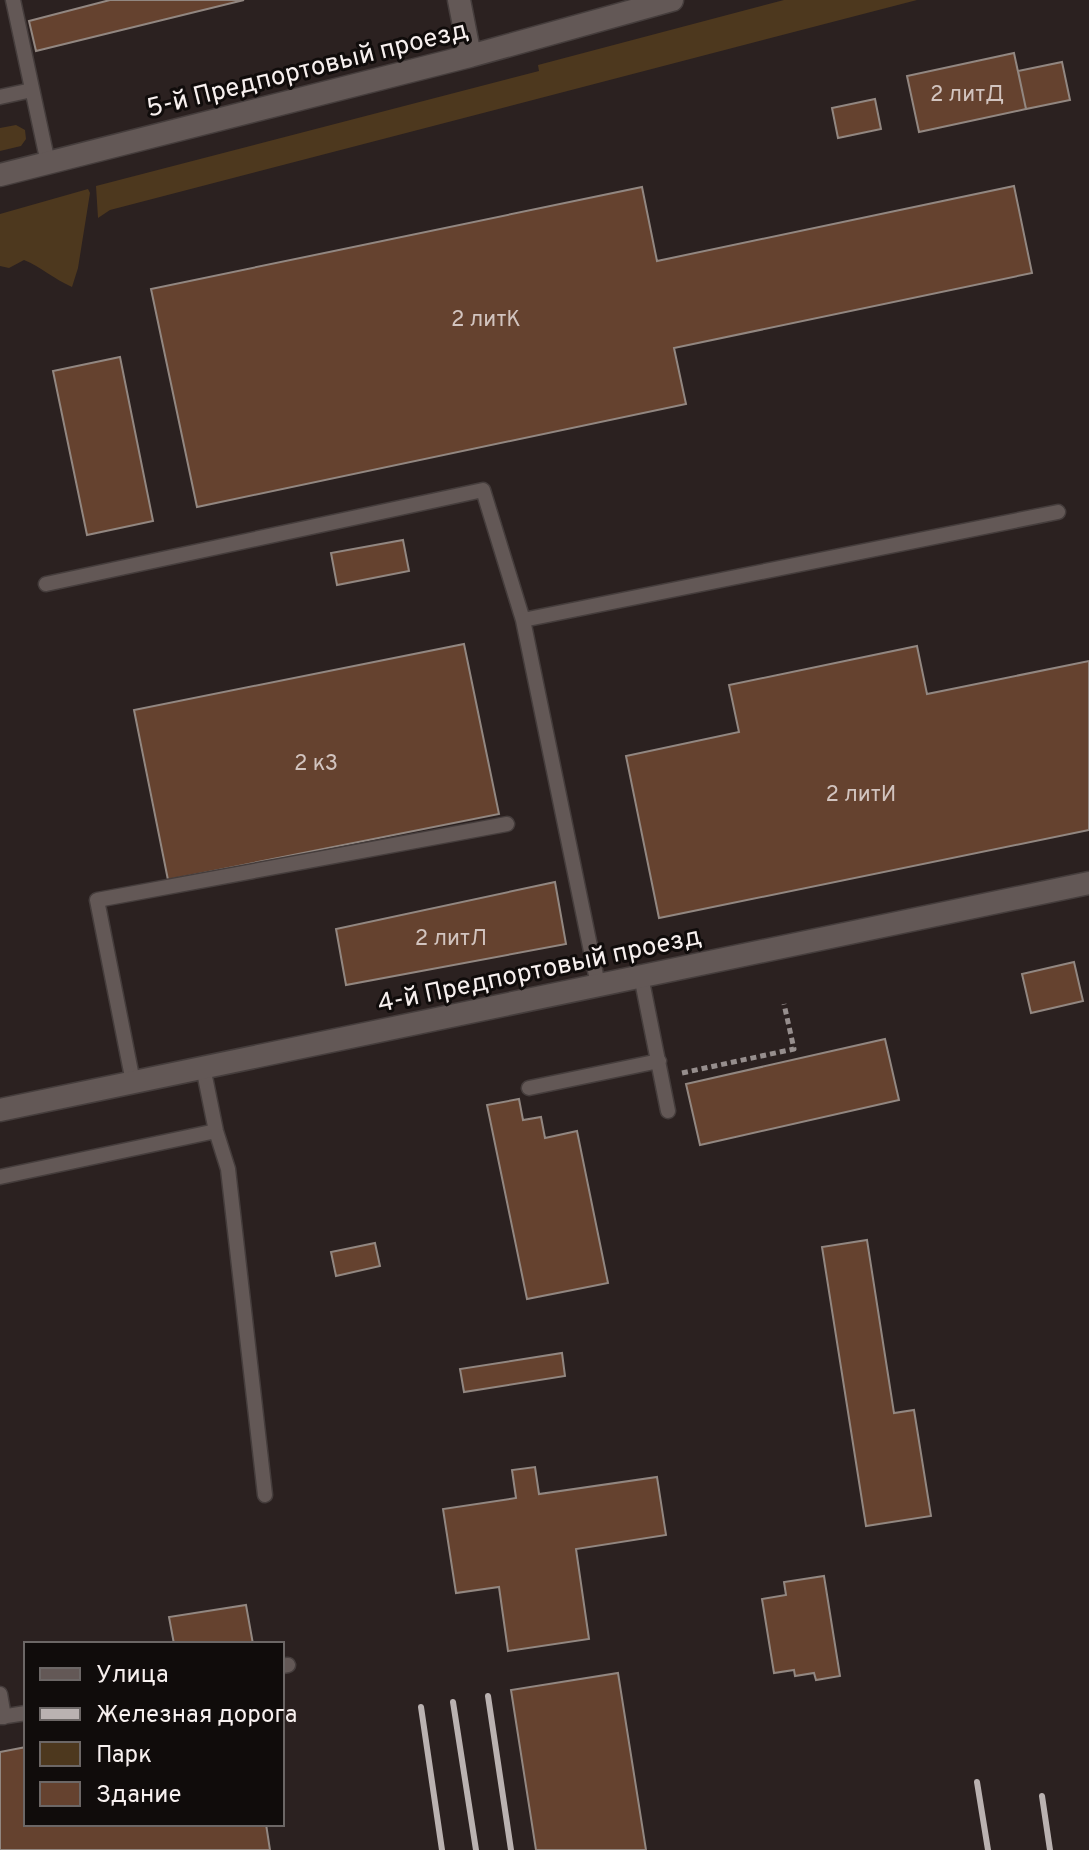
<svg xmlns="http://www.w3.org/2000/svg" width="1089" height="1850" viewBox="0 0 1089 1850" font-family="Overpass,sans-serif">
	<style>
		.green { fill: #4d381e }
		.building { fill: #65422f; stroke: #928781; stroke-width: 2 }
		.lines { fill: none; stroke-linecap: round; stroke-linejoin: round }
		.service-casing { stroke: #453d3c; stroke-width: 17 }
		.minor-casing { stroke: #453d3c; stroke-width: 25 }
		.path { stroke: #968e8d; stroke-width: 5; stroke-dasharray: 6 4; stroke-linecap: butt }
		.service { stroke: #635856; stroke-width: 14 }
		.minor { stroke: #635856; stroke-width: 22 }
		.rail { stroke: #bab2b1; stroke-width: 6 }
		.labels { text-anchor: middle; stroke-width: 6; stroke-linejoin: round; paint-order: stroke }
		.number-label { font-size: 22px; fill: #d2c4bf }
		.street-label { font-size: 26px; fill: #f7f0ef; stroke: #100c0b }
	</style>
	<rect width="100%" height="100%" fill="#2b2120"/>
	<!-- green -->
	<path class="green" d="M784,0H917L110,210L98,218L96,186L539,71L538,65Z
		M16,125L25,130L26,139L21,146L0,151V128Z
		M88,189L90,193L78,268L72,287C54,279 41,267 24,260L9,268L0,266V214Z"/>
	<!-- building -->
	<path class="building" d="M110,0H244L36,51L29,21Z
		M1014,53L1026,109L919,132L907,76Z
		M1062,62L1070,100L1026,109L1018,71Z
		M875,99L881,129L838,138L832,108Z
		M1014,186L1032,273L674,348L686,404L197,507L151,289L642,187L657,261Z
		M120,357L153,521L87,535L53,371Z
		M403,540L409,571L337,585L331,553Z
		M464,644L499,814L168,880L134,710Z
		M917,646L927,694L1089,661V830L659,918L626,756L739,732L729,685Z
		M555,882L566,944L346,985L336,929Z
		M1074,962L1083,1001L1031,1013L1022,974Z
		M885,1039L899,1100L700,1145L686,1084Z
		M519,1099L523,1120L541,1117L545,1138L577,1131L608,1283L527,1299L487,1105Z
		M867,1240L894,1413L914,1410L931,1516L866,1526L822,1247Z
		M375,1243L380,1266L336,1276L331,1252Z
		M562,1353L565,1376L464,1392L460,1369Z
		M535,1467L539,1494L657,1477L666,1535L576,1549L589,1639L508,1651L499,1587L456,1593L443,1509L516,1498L512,1470Z
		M824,1576L840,1676L816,1680L814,1673L795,1676L794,1670L774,1673L762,1599L786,1595L784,1582Z
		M246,1605L253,1644H174L169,1617Z
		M618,1673L646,1850H536L511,1690Z
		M26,1747V1824H266L270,1850H0V1752Z"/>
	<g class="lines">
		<defs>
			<path id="service" d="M13,0L48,163
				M0,97L32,90
				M46,584L483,490L523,620L598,985
				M523,620L1058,512
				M641,976L668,1111
				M203,1067L216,1131L228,1169L265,1495
				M133,1082L97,900L507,824
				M529,1088L659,1061
				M0,1177L216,1131
				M282,1666L288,1665
				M0,1694L4,1717
				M0,1717L26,1713"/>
			<path id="minor" d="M459,0L470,56
				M0,175L470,56L672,0
				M0,1110L1089,883"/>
		</defs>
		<!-- service casing -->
		<use href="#service" class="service-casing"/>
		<!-- minor casing -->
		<use href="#minor" class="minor-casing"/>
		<!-- path -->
		<path class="path" d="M682,1073L794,1049L784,1004"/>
		<!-- service -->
		<use href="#service" class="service"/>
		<!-- minor -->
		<use href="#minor" class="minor"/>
		<!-- rail -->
		<path class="rail" d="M488,1696L511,1850
			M453,1702L476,1850
			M421,1707L442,1850
			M977,1782L988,1850
			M1042,1796L1050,1850"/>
	</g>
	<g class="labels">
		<!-- number labels -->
		<g class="number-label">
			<text x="967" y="101">2 литД</text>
			<text x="486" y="326">2 литК</text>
			<text x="316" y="770">2 к3</text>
			<text x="861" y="801">2 литИ</text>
			<text x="451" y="945">2 литЛ</text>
		</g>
		<!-- street labels -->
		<g class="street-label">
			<text transform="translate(307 68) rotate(-14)" y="9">5-й Предпортовый проезд</text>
			<text transform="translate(539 969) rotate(-12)" y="9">4-й Предпортовый проезд</text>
		</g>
	</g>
	<!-- legend -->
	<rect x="24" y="1642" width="260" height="184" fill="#100c0b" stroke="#6c6766" stroke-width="2"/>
	<rect x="40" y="1668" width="40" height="12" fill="#635856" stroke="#6c6766" stroke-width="2"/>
	<text x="96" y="1682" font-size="24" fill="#f7f0ef">Улица</text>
	<rect x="40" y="1708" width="40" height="12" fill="#bab2b1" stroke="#6c6766" stroke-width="2"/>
	<text x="96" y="1722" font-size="24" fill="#f7f0ef">Железная дорога</text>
	<rect x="40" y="1742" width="40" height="24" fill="#4d381e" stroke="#6c6766" stroke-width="2"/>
	<text x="96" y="1762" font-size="24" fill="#f7f0ef">Парк</text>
	<rect x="40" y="1782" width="40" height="24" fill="#65422f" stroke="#6c6766" stroke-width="2"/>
	<text x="96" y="1802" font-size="24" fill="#f7f0ef">Здание</text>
</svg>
